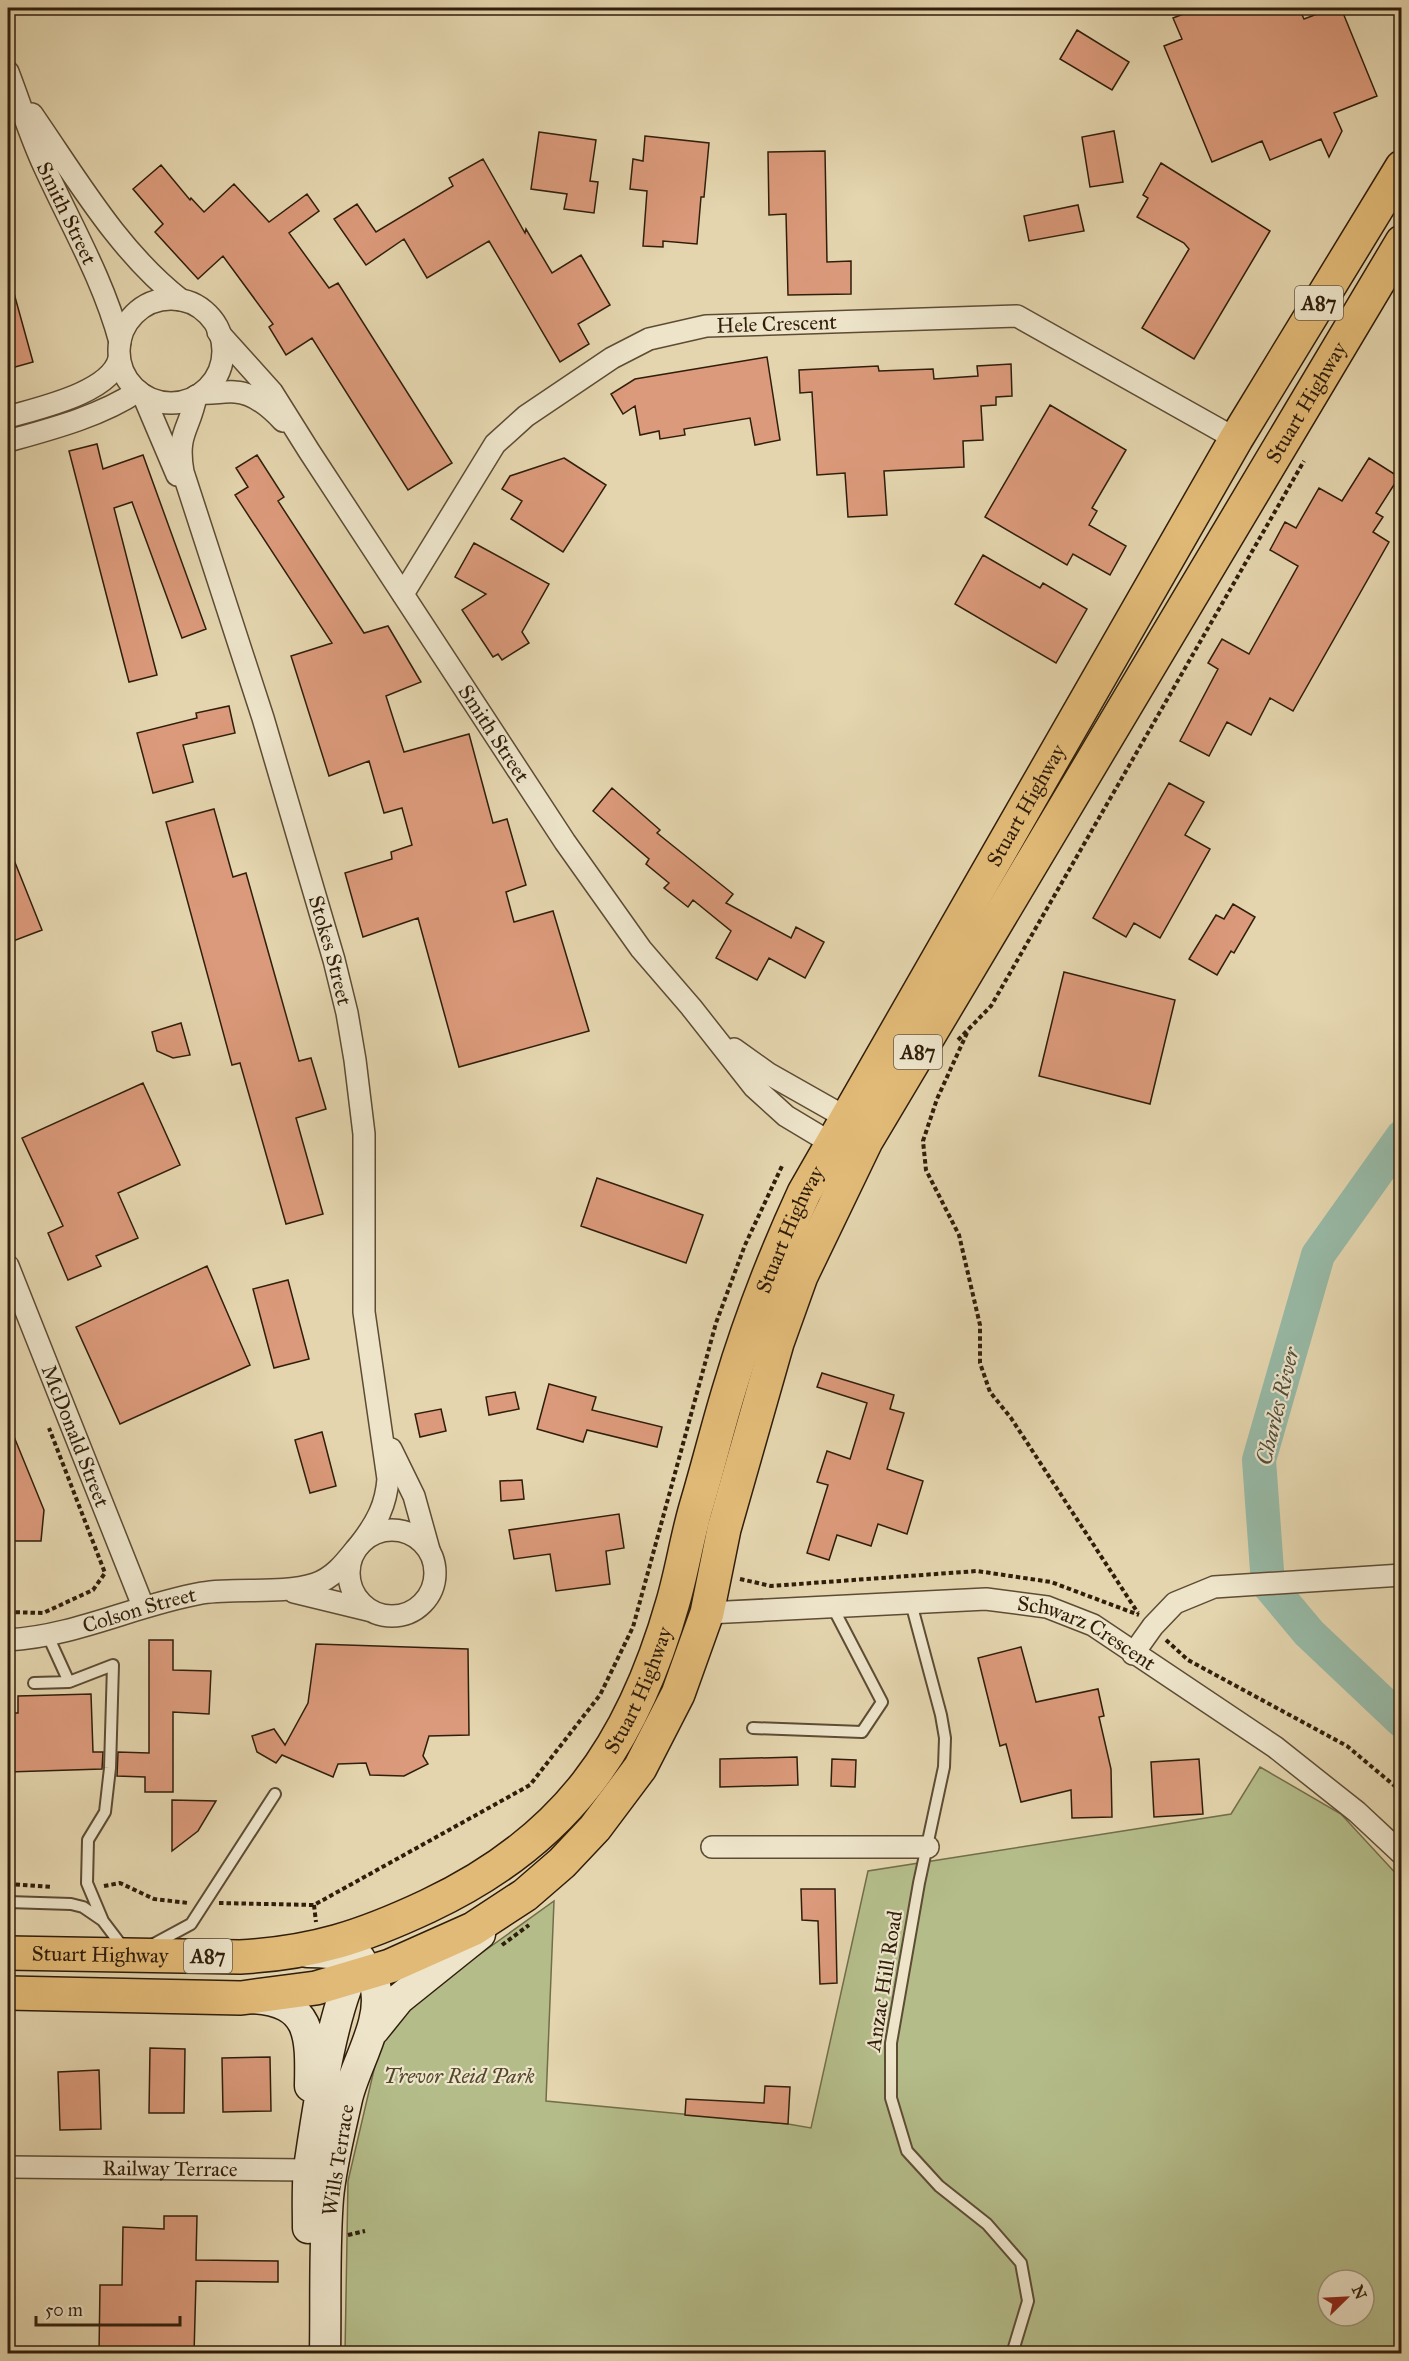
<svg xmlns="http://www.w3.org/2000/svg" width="1409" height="2361" viewBox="0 0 1409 2361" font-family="'IM FELL Great Primer',serif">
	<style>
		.green { fill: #b4bd8a; stroke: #726e4a; stroke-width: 1.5; fill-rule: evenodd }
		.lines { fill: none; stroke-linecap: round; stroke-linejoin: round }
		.river { stroke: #97b9a6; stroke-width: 34 }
		.building { fill: #db9a7b; stroke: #301e0b; stroke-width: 1.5 }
		.service-casing { stroke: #5d4c34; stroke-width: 14 }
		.minor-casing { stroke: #5d4c34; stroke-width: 24 }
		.secondary-casing { stroke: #301e0b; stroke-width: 33 }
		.trunk-casing { stroke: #301e0b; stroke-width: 36 }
		.path { stroke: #301e0b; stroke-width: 4; stroke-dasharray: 4.5 3; stroke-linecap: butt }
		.service { stroke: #ede4ca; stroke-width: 10 }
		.minor { stroke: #ede4ca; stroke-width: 21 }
		.secondary { stroke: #ede4ca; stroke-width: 30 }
		.trunk { stroke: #e2ba77; stroke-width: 33 }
		.labels { text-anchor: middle; stroke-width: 4.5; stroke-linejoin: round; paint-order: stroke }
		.shield { fill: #ede4ca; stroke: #695944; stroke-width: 1.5 }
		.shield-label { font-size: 20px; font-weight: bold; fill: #301e0b }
		.street-label { font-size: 21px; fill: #301e0b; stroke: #ede4ca }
		.park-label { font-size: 21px; font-style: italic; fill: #51462b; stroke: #ede4ca }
		.water-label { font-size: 22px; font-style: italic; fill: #4f4c3a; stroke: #ede4ca }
	</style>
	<rect width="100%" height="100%" fill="#e4d5ae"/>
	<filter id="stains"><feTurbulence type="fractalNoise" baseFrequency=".00333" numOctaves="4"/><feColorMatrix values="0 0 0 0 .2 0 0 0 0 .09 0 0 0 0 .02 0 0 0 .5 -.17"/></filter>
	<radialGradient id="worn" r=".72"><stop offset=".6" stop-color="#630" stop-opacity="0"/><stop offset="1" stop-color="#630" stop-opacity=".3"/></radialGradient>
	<!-- green -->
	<path class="green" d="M1260,1767L1341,1814L1401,1879V2353L345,2354L348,2181L380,2044L405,2008L554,1901L546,2101L788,2124L811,2128L868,1871L1231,1814ZM1328,2280H1364V2316H1328Z"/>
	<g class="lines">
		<!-- river -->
		<path class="river" d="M1402,1137L1318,1255L1259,1460L1268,1584L1309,1633L1402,1721"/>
	</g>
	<!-- building -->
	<path class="building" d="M1199,8H1299L1304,19L1333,8H1341L1377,96L1334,113L1342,131L1329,157L1321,139L1270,160L1262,141L1212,162L1164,46L1182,39L1173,18Z
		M1077,30L1129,62L1112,90L1060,59Z
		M1114,131L1123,182L1090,187L1082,137Z
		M539,132L596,140L590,181L598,182L594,213L564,209L567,194L531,189Z
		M645,136L709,143L704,197H701L697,244L663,241V247L643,246L647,191L630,189L633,159L643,161Z
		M825,151L827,262L851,261V294L788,295L786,214L769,215L768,152Z
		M483,159L525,233L526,229L552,273L581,255L610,305L578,324L589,344L560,362L489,241L427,278L404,239L366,265L334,219L357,204L376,232L453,186L449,178Z
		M1161,163L1270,231L1194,359L1142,328L1189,249L1184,243L1137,217L1148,198L1143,195Z
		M161,165L190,200L191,198L204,212L234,184L269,222L307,194L319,211L289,233L329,288L338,283L452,463L408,490L312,338L286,355L269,327L273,324L223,256L198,279L155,232L163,224L133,189Z
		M1078,205L1084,231L1029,241L1024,216Z
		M8,286H12L33,362L8,369Z
		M767,357L780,440L755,445L750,418L684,429L685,435L660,439L659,431L640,435L635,406L623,414L611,394L635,379Z
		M1011,364L1012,396L996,397V405L981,406L983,440L963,441L964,467L884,471L887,515L848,517L845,473L817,475L812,392L800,393L799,370L878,366L879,371L933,369L934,379L978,376L977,366Z
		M1050,405L1126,450L1092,508L1097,511L1089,525L1126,546L1110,575L1073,554L1067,565L985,517Z
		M97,444L103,469L143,455L206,629L182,638L132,502L114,508L157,675L129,682L69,451Z
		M257,455L284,497L278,501L364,633L388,626L421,682L386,696L404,752L469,734L493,823L507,819L526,885L506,892L514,922L553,911L589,1031L459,1067L418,918L363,937L345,873L392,859L391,852L412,845L402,808L384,813L369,761L329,776L291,656L332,643L235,495L248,487L236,468Z
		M564,458L606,485L563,552L511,519L522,501L502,489L510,476Z
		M1369,458L1399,477L1376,513L1383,517L1373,532L1389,542L1293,711L1270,698L1251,735L1227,722L1209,756L1180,741L1218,669L1208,663L1222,639L1249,654L1298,566L1270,550L1285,522L1296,528L1319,488L1342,501Z
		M474,543L549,584L522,632L529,643L502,660L498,654L493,657L462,610L486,594L455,577Z
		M983,555L1040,588L1043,583L1087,609L1056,663L955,604Z
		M229,706L235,733L183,745L193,782L153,793L137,733L197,718L196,713Z
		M1169,783L1204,802L1185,835L1210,849L1160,938L1134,923L1126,937L1093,918Z
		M612,788L660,830L657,833L733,894L726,903L791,938L796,927L824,942L805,978L769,958L757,980L716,958L731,931L693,900L688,907L664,888L669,883L646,864L649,859L593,811Z
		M214,809L233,877L246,873L299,1061L311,1058L326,1109L296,1118L323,1214L286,1224L240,1063L232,1065L166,822Z
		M8,845L42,930L8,943Z
		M1233,904L1255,917L1234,953L1231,951L1217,975L1189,959L1216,915L1224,919Z
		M1064,972L1175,1000L1150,1104L1039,1076Z
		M181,1023L190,1055L173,1058L157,1051L152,1032Z
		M143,1083L180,1165L118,1193L138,1238L96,1256L101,1266L68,1280L48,1233L63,1226L22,1138Z
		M597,1178L703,1215L686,1263L581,1226Z
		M207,1266L250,1365L120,1424L76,1327Z
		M288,1280L309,1359L274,1368L253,1289Z
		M822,1373L894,1395L890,1409L904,1413L887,1469L923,1481L907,1534L878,1524L871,1546L837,1535L829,1560L807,1553L828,1485L817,1482L827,1451L850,1459L867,1403L817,1387Z
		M549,1384L596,1397L592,1410L662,1427L657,1447L587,1430L583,1442L537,1429Z
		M515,1392L519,1409L489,1415L486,1397Z
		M441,1409L446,1431L420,1437L415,1414Z
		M8,1422L44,1510L41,1541H8Z
		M322,1432L336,1486L310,1493L295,1440Z
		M522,1480L524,1499L501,1501L500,1481Z
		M619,1514L624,1548L606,1551L610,1584L556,1591L550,1554L514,1559L509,1530Z
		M149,1640H173V1670L211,1671L209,1714L173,1712V1792H145V1777L117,1776L118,1752L149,1753Z
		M316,1644L468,1649L469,1735L429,1736L423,1756L428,1764L404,1776L370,1775L366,1763L338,1764L333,1777L282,1755L276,1763L257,1752L252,1736L274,1729L285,1745L308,1703Z
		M1021,1647L1036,1702L1098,1689L1104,1716L1099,1717L1111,1769L1112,1817L1072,1818L1071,1790L1021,1802L1006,1744L1000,1746L978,1658Z
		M91,1694L93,1752H103L102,1769L8,1772V1713H18V1696Z
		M797,1757L798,1785L720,1787V1759Z
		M832,1759L856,1760L855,1787L831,1786Z
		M1199,1759L1203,1814L1154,1817L1151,1762Z
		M172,1800L216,1801L198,1831L172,1851Z
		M801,1889H835L837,1983L820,1984L818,1921L802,1920Z
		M150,2048L185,2049L184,2113H149Z
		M270,2057L271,2111L223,2112L222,2058Z
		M99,2070L101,2129L60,2130L58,2072Z
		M765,2086L790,2087L788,2124L685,2115L686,2099L764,2103Z
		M164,2216H197L196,2260L278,2261V2282L196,2281L194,2354H99L100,2285H122L123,2227L164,2229Z"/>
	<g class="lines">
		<defs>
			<path id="service" d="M911,1603L941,1715L945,1738L944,1767L919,1883L891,2043V2098L907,2151L939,2186L987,2224L1021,2263L1028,2301L1012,2354
				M69,1682L113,1665L110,1768L105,1812L88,1840L87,1883L103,1921L125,1950
				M34,1683L69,1682L48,1636
				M753,1728L862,1732L882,1702L832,1606
				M8,1902L71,1904L83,1907L102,1920
				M154,1944L191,1924L275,1794"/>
			<g id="minor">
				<path id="s1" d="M8,72C20,103 30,136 44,166C71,225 103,279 120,342"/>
				<path d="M32,114C77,179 119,252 181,300"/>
				<circle cx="171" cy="351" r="52"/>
				<path id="s2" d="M218,332L272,392L309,451L565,842L641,949L691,1007L754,1087L786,1116L831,1143"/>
				<path d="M202,393C213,394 224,391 235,392C254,393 271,408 283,421"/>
				<path d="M143,395L177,475"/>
				<path id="s3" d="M196,396C190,430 176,432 183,472L263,718L334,960L347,1013L355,1060L364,1134V1312L388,1479C386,1505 377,1522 361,1543"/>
				<path d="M8,417C38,408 110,393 119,359"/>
				<path d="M8,441C51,429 101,416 138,391"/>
				<path id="s4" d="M403,594L495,444L526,416L612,358L649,339L706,326L1017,316L1236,439"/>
				<path d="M734,1049L769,1074L845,1117"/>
				<path id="s5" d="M8,1266L143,1606"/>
				<path d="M391,1449L414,1496L429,1550"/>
				<circle cx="392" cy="1573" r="43"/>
				<path d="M294,1592L368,1610"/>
				<path id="s6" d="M707,1613L986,1599L1047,1607L1093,1625L1275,1747L1357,1812L1402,1854"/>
				<path id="s7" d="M8,1640C76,1636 135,1605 202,1593C238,1587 280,1595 315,1584C333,1578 344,1564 356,1549"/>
				<path d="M1133,1654L1153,1626L1175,1603L1214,1587L1402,1575"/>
				<path d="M712,1847H928"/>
				<path id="s8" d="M8,2167L309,2170"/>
			</g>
			<path id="secondary" d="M307,1952C334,1952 367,1955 375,1985C385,2020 355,2064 347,2099C340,2131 331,2165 328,2198C324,2249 326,2302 325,2354
				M251,1998C312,2001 311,2036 310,2086
				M374,2030L399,1999L480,1934
				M308,2228C308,2209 307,2188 309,2168C317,2115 332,2003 360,1959"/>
			<g id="trunk">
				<path id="s9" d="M8,1953L240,1957C313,1953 362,1937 428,1906C566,1841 632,1746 673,1602C682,1571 687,1538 696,1507C708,1467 718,1426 730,1387C750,1320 775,1256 804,1193L1236,439L1402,167"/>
				<path id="s10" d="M8,1993L241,1998L316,1988L390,1966L473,1929L525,1895L562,1863L595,1828L640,1768L678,1694L707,1613L724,1529L777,1343L801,1276L866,1141L1402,242"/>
			</g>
		</defs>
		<!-- service casing -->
		<use href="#service" class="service-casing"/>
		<!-- minor casing -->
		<use href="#minor" class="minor-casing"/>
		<!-- secondary casing -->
		<use href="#secondary" class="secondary-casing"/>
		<!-- trunk casing -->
		<use href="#trunk" class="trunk-casing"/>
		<!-- path -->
		<path class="path" d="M967,1033L937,1099L923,1141L926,1170L959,1235L980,1325V1363L990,1392L1011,1418L1138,1613
			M958,1040L991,1006L1304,461
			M740,1579L771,1586L977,1571L1051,1582L1139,1615
			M8,1612L43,1613L93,1590L105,1573L49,1428
			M1166,1640L1188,1660L1347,1746L1402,1792
			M8,1884L52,1887
			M104,1886L120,1883L154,1899L188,1903
			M219,1903L314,1905L530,1785L600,1695L633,1627L716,1323L745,1245L782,1166
			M314,1905L316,1922
			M502,1945L529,1925
			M348,2235L365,2231"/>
		<!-- service -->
		<use href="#service" class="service"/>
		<!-- minor -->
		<use href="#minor" class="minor"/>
		<!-- secondary -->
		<use href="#secondary" class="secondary"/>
		<!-- trunk -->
		<use href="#trunk" class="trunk"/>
	</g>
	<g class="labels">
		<!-- shield labels -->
		<g class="shield">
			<rect x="1295" y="286" width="48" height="34" rx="4.5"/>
			<rect x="894" y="1035" width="48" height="34" rx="4.5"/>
			<rect x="184" y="1939" width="48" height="34" rx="4.5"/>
		</g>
		<g class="shield-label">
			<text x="1319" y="310">A87</text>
			<text x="918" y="1059">A87</text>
			<text x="208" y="1963">A87</text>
		</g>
		<!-- street labels -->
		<g class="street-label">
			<text dy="7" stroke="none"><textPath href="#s1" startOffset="153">Smith Street</textPath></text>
			<text dy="7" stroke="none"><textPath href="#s4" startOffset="492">Hele Crescent</textPath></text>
			<text dy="7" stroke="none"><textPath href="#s10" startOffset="2240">Stuart Highway</textPath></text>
			<text dy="7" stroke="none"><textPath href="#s2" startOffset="488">Smith Street</textPath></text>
			<text dy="7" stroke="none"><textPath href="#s9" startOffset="1710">Stuart Highway</textPath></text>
			<text dy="7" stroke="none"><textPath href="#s3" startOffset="579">Stokes Street</textPath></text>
			<text dy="7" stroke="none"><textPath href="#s9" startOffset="1224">Stuart Highway</textPath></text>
			<text dy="7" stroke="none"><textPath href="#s5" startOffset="183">McDonald Street</textPath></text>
			<text dy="7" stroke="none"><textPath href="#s7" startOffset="135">Colson Street</textPath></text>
			<text dy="7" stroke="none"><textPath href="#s6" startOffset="387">Schwarz Crescent</textPath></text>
			<text dy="7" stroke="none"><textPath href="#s9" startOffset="738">Stuart Highway</textPath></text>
			<text dy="7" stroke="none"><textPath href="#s9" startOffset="92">Stuart Highway</textPath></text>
			<text transform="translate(884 1981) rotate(-81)" y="7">Anzac Hill Road</text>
			<text transform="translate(338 2160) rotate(-81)" y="7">Wills Terrace</text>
			<text dy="7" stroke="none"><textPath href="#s8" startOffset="162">Railway Terrace</textPath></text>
		</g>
		<!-- park labels -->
		<g class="park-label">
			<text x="459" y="2083">Trevor Reid Park</text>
		</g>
		<!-- water labels -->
		<g class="water-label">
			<text transform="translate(1277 1406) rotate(-76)" y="8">Charles River</text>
		</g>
	</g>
	<!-- margin -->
	<rect width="1409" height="2361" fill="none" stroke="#e4d5ae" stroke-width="30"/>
	<rect x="9" y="9" width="1391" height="2343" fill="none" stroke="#301e0b" stroke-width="3"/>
	<rect x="15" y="15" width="1379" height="2331" fill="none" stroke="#301e0b" stroke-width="1.5"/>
	<!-- north arrow -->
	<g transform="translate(1346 2298) rotate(66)"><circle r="28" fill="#ede4ca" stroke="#a1957e" stroke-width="1.5"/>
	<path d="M0-4.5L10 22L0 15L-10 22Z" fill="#8f2418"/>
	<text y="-9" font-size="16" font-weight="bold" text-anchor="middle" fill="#301e0b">N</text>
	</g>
	<!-- scale -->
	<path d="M36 2316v9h144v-9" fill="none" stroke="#301e0b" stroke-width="3"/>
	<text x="45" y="2316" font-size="18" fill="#301e0b" stroke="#ede4ca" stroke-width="4.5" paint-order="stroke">50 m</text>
	<rect width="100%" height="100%" filter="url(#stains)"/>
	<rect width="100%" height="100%" fill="url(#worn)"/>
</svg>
